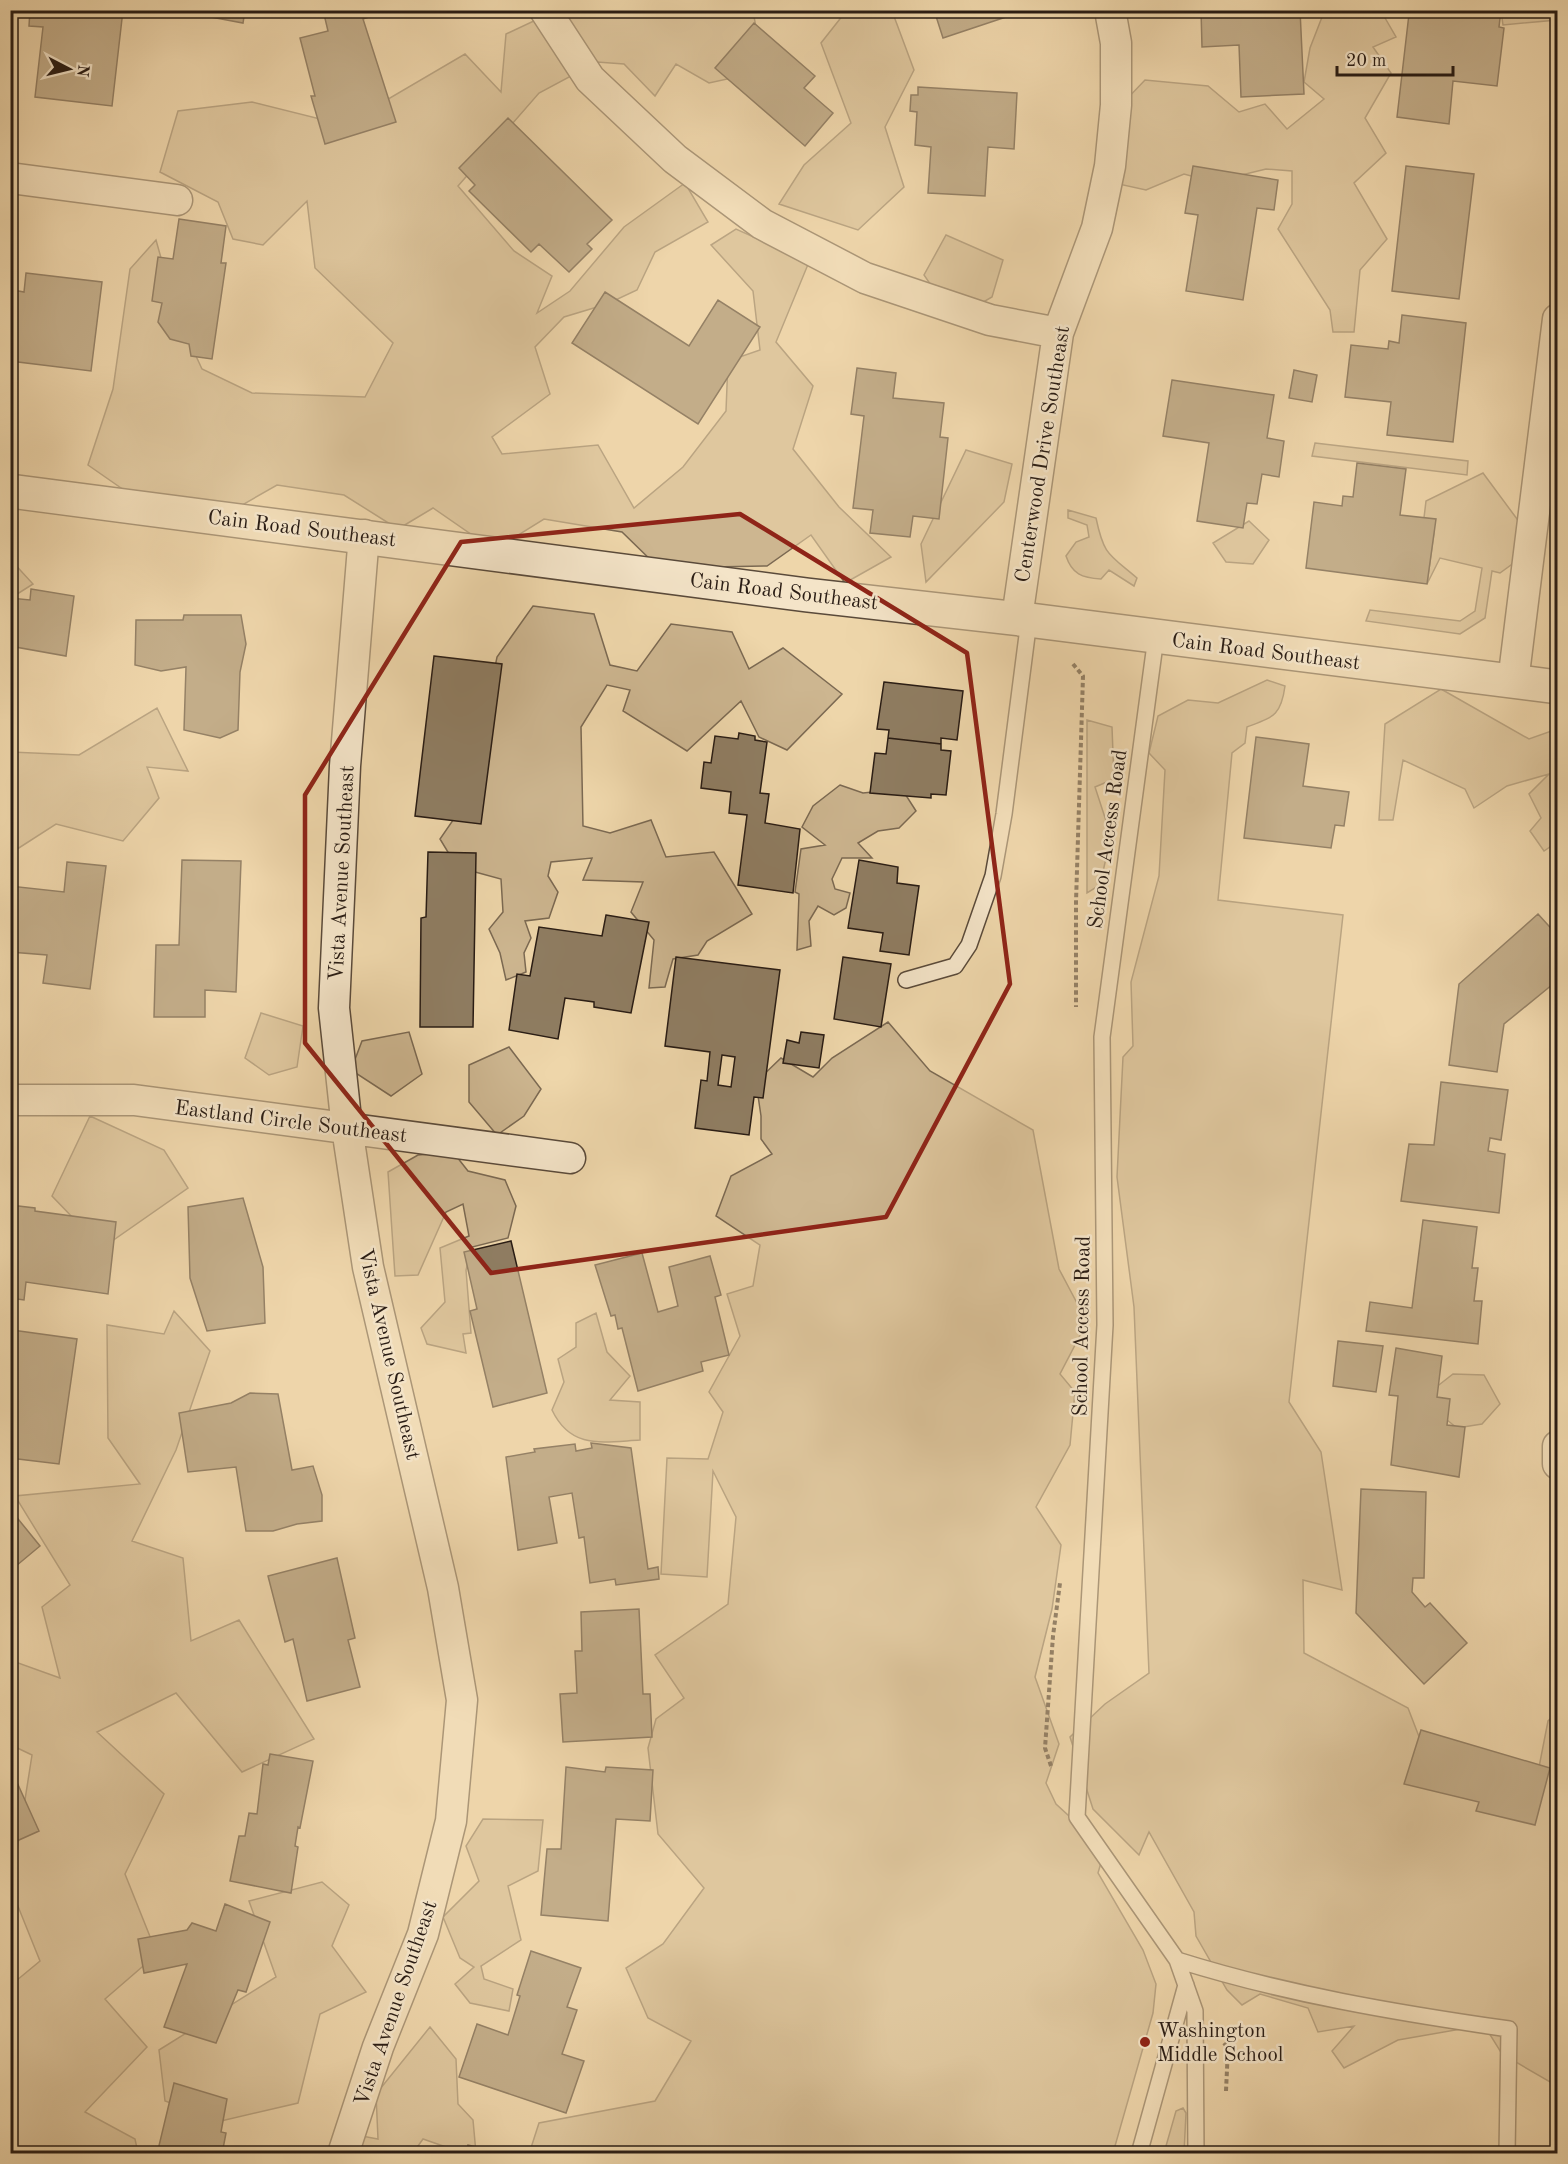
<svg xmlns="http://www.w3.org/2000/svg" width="1568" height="2164" viewBox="0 0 1568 2164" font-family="'Old Standard TT',serif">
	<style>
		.green { fill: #cdb690; stroke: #7b6952; stroke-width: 1.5 }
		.building { fill: #8f7d62; stroke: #291c14; stroke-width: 1.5; fill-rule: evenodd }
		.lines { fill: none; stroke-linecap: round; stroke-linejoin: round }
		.service-casing { stroke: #5a4a3a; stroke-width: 18 }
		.minor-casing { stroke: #5a4a3a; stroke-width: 33 }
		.tertiary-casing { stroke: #5a4a3a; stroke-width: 36 }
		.path { stroke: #291c14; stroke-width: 4; stroke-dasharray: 4.5 3; stroke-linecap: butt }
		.service { stroke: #f4e4c8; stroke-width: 15 }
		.minor { stroke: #f4e4c8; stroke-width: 30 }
		.tertiary { stroke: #f4e4c8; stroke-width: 33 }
		.marked { fill: none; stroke: #8f2418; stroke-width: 4.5; stroke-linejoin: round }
		.poi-dot { fill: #8f2418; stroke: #f4e4c8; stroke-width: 2 }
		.labels { text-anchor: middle; stroke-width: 5; stroke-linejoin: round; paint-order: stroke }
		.street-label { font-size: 21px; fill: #291c14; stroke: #f4e4c8 }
		.poi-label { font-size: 21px; fill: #291c14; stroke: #f4e4c8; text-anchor: start }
	</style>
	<rect width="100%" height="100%" fill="#eed6aa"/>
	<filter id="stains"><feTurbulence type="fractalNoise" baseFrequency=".00333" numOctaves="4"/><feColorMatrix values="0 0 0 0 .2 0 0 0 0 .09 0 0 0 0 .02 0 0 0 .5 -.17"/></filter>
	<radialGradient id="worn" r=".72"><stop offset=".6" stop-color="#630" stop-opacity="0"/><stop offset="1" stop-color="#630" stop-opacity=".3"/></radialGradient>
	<!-- green -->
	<path class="green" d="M847,10L892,11L914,70L885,127L904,187L858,230L779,204L804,165L851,123L821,43Z
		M555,11H753L764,71L709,83L676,64L655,96L624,64L597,62L539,93L458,186L514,251L552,276L537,313L570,291L624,227L685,183L708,222L655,252L637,290L607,304L564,317L535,347L550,394L492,437L502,454L598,445L634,508L683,467L726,411L728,361L760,350L753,291L711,245L736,229L809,262L776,342L813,386L793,449L839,507L891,557L845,583L811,535L767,566L659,568L622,532L544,519L494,550L433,508L398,529L344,495L277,485L230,512L147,506L88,465L113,389L130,269L156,240L177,315L202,369L252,393L365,397L393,343L315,268L307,201L263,245L233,239L218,202L160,172L178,111L252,102L344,125L465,54L501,92L506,34Z
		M1381,11L1396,37L1373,47L1391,73L1365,118L1386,153L1354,183L1387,239L1360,270L1354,332H1333L1330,310L1278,229L1292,204V171L1266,169L1213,182L1184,174L1146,190L1114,183L1121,105L1145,80L1208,86L1239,112L1265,104L1287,129L1324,99L1304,82L1310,48L1324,12Z
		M1501,11H1557V20L1503,25Z
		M946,235L1003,260L992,297L954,319L924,275Z
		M1315,443L1468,461L1467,475L1312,456Z
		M966,450L1012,464L1004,502L926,582L921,544Z
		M1483,473L1537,546L1500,573L1492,571L1485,618L1460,634L1366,621L1370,610L1460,621L1475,611L1482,568L1440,558L1427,584L1434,533L1423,526L1426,501Z
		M1068,510L1096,518C1104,556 1109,554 1137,578L1134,586L1109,570L1101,579C1082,578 1072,574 1066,556L1076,542L1089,537L1087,525L1068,518Z
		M1249,521L1269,540L1253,564L1226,562L1213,543Z
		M10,559L33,584L11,598H10Z
		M533,606L594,614L610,665L637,671L671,624L732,632L749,669L783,648L842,694L787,750L759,737L741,701L687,751L623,711L630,690L607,685L581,727L583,826L610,833L651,820L666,857L714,852L752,914L707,941L698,955L673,959L665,987L649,988L654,940L631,912L643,882L583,880L592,858L551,862L548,876L558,892L549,918L525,921L531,938L524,953L526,972L506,980L500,953L489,929L503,912L501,879L457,867L440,839L469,797L497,657Z
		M1267,680L1285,686C1281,716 1273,717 1247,727L1245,743L1232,753L1218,900L1343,915L1289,1402L1321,1452L1342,1590L1303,1580L1304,1653L1408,1708L1433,1773L1532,1803L1548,1721L1557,1713V2086L1502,2054L1484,2025L1398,2040L1344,2068L1332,2051L1354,2026L1318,2032L1308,2008L1260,1994L1242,2005L1227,1990L1196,1936L1194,1912L1149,1832L1139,1855L1093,1809L1070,1737L1105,1704L1149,1673L1134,1307L1117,1177L1123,1057L1133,1046L1131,982L1159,876L1165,770L1149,753L1158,716L1188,700L1218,703Z
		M1441,689L1529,739L1557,729V842L1544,851L1530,831L1541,818L1529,794L1549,774L1507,786L1474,808L1465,789L1403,760L1393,820H1379L1385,724Z
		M157,708L188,771L147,767L159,798L123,841L56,824L11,853V752L79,755Z
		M1087,720L1112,727L1114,779L1095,787L1111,836L1100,885L1087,893Z
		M840,785L863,793L902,789L916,811L899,828L878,831L858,843L872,858H842L832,879L835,889L850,893L846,908L834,915L818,906L809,921L811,946L797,950L799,894L795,892L801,849L825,845L802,827L813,806Z
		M261,1013L303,1026L297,1067L269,1075L245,1058Z
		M888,1022L930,1071L1033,1130L1059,1269L1087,1322L1060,1374L1075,1392L1070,1445L1036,1507L1061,1545L1052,1609L1035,1677L1059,1744L1046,1783L1056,1804L1105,1849L1098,1873L1143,1950L1156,1984L1153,2013L1113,2153L529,2154L539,2123L655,2101L691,2041L648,2018L626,1968L663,1944L704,1888L658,1834L648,1748L656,1719L684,1698L655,1655L728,1604L736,1517L713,1471L707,1577L661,1574L667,1458L708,1459L723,1412L709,1392L740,1336L727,1294L753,1286L760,1245L716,1216L731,1176L772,1154L761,1139V1116L756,1082L781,1058L813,1077L832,1058Z
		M409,1032L422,1074L391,1096L351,1070L362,1041Z
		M509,1047L541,1089L524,1116L497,1135L469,1102V1065Z
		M90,1116L164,1150L188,1188L102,1248L52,1196Z
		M453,1152L468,1171L505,1180L516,1206L508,1238L472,1247L466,1270L471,1333L463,1334L466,1353L427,1344L421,1328L445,1302L440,1248L469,1236L463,1204L446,1212L418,1275L395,1276L388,1172L418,1155Z
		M174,1311L210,1351L176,1450L132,1541L183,1558L191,1641L239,1620L314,1739L242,1772L176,1693L97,1732L164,1794L125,1874L157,1954L105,1999L147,2047L85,2112L135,2139L138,2153H11L14,2107L10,2102L11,1985L40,1961L11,1889L32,1755L11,1745L10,1660L60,1678L42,1607L70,1585L15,1496L140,1484L108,1438L107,1325L164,1334Z
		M596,1313L607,1352L630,1376L610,1400L640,1402V1440C603,1442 571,1450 552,1410L564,1382L558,1359L576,1347V1323Z
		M1453,1374L1484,1375L1500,1404L1482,1424L1457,1428L1436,1411L1435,1388Z
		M483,1819L543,1820L538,1871L508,1886L521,1940L481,1966L484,1979L513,1989L509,2011L470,2003L455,1984L474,1967L460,1958L443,1917L479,1881L466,1846Z
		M322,1882L349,1905L332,1946L366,1992L320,2014L298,2103L221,2121L165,2101L159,2050L276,1977L249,1901Z
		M430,2027L456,2059L458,2104L473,2120L476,2153H463L423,2139L413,2153L353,2154L362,2136L378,2139L376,2094Z
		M1183,2108L1186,2113L1184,2153H1164L1176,2111Z"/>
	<!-- building -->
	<path class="building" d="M30,10H123L112,106L35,97L43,27L29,26Z
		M206,10H245L243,23L205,16Z
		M323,10H377L378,14L363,19L396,122L325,144L311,96H315L300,38L328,31Z
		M934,10H1010L1012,15L943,38Z
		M1201,10H1300L1304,94L1241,97L1239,45L1202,47Z
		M1440,10H1501L1499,27L1504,28L1497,86L1453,81L1449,124L1397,117L1409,14L1439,17Z
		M754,23L815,76L804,88L833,113L805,146L715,68Z
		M918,87L1017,93L1014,149L988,147L985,196L928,193L931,147L915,145L917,112L910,111L911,95H918Z
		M508,118L612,220L587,244L592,249L569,272L539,244L531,252L469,191L475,185L459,168Z
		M1193,166L1278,180L1274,210L1257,208L1243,300L1186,291L1198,215L1185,213Z
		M1406,166L1474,174L1459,299L1392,291Z
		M179,219L226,226L221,263H226L212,359L191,356L189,344L170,339L158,322L162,303L152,301L158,257L173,259Z
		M26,273L102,282L91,371L10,361V279L14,280L13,290L24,292Z
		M605,292L689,346L718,300L760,327L698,424L572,343Z
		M1402,315L1466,323L1453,442L1387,435L1391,402L1345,397L1351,345L1388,349L1389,341L1399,343Z
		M857,368L896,373L893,398L944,403L940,437L948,438L939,519L913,516L910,537L870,533L873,510L853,508L864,416L851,414Z
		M1294,370L1317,375L1312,402L1289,398Z
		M1172,380L1274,395L1267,438L1284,441L1279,477L1262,474L1257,504L1247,503L1243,528L1197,521L1209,443L1163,436Z
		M1357,463L1406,469L1400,515L1436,519L1427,584L1306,568L1314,502L1342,506L1343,496L1353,497Z
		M31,589L74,596L66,656L10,646V598L30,600Z
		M184,615H241L246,644L240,672L238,730L220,738L184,730L186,667L161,671L135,665L136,620H183Z
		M434,656L502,664L481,824L415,816Z
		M884,682L963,691L957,740L941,738V744L888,738L889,730L877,729Z
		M739,733L755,736V740L767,742L760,793L769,794L765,823L800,829L793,893L738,885L747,815L729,813L731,792L701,788L704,762L711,763L715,736L738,739Z
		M1256,737L1309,744L1303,786L1349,792L1344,826L1335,825L1331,848L1244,838Z
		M888,738L941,744V750L951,751L946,795L931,794V798L870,793L875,753L886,754Z
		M428,852L476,853L473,1027H420L421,918L426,917Z
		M182,860L241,861L236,992L205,990V1017H154L156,945H179Z
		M859,860L898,867L897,883L919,886L909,955L880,951L883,933L848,928Z
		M67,862L106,866L90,989L43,983L47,955L10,952V886L64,892Z
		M1538,914L1558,936V980L1504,1024L1497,1072L1449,1065L1459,984Z
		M606,915L649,922L631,1013L594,1007V1002L565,998L558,1039L509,1030L517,974L530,976L539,927L602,936Z
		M676,957L780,970L763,1098L754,1097L749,1135L695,1128L701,1080L707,1081L710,1052L665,1046ZM722,1055L735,1057L731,1087L718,1085Z
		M843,957L891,964L881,1027L834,1019Z
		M801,1032L824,1035L819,1068L783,1063L787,1040L799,1043Z
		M1441,1082L1508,1090L1501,1140L1490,1138L1488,1151L1505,1154L1499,1213L1401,1201L1409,1144L1434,1145Z
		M243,1198L263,1267L265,1323L207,1331L190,1278L188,1207Z
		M10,1205L35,1208V1211L116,1222L108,1294L26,1282L24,1300L10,1298Z
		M1423,1220L1477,1227L1472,1268H1478L1474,1301H1482L1478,1344L1366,1331L1370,1302L1412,1308Z
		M511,1241L547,1393L493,1407L470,1311L477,1309L464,1252Z
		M642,1253L658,1312L678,1306L669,1267L710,1256L721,1295L715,1297L729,1355L701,1362L703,1371L638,1391L622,1328L618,1329L615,1315L611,1316L595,1265Z
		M12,1330L77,1339L59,1464L10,1458Z
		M1338,1341L1383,1346L1376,1392L1333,1386Z
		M1396,1348L1442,1356L1437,1397L1450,1399L1447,1425L1465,1427L1459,1477L1391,1465L1398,1396L1389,1395Z
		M250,1393L278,1394L292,1470L313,1466L322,1495V1521L297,1524L273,1531H246L236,1467L188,1472L179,1413L231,1403Z
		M591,1443L631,1448L648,1569L658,1567L659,1579L616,1585L615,1579L590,1583L584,1537L579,1538L572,1493L549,1497L557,1543L518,1550L506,1457L535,1452L534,1449L575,1444L576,1451L592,1448Z
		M1361,1489L1426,1492L1424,1578H1413L1412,1592L1425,1607L1430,1603L1467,1643L1424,1684L1356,1613Z
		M10,1509L40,1546L10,1571Z
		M337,1558L355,1638L348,1640L360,1687L307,1701L293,1639L285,1642L268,1576Z
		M639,1609L643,1694H650L652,1737L563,1742L560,1694L577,1693L575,1651H582L581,1612Z
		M1421,1730L1550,1768L1535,1825L1476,1811L1479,1802L1404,1784Z
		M270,1754L313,1761L300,1828L298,1827L295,1846L298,1847L291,1893L230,1881L239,1836H245L249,1813L257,1814L263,1764L268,1765Z
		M10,1767L39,1831L10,1844Z
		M566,1767L605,1772L606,1767L653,1770L650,1821L616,1819L608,1921L541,1915L547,1849H561Z
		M225,1904L270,1922L246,1992L238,1990L216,2043L164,2027L187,1964L144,1973L138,1939L187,1930L192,1923L216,1931Z
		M531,1951L581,1968L567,2007L577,2010L562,2054L584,2061L566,2113L459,2077L477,2024L508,2035L520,1996L517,1995Z
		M174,2083L227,2099L221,2132L226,2133L222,2154H157Z
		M468,2145L504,2154H466Z"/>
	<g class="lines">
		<defs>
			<path id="service" d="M1156,637L1102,1037L1105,1325L1077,1817L1177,1960L1195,2011L1196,2154
				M906,980L955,966L969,945L993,876L1004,814L1029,620
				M1177,1960C1285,1994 1397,2013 1509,2029L1507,2154
				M1139,2154L1186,1985"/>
			<path id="minor" d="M545,10L590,79L675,159L762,224L865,278L990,320L1058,333
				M10,178L177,200
				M1017,618L1058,333L1097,228L1110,166L1116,105V43L1110,10
				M1513,682L1558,319
				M10,1100H134L570,1158
				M1558,1446V1464
				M343,2154L378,2047L423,1934L451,1821L462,1700L443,1588L368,1267L347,1128L334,1008L345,766L364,535"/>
			<path id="tertiary" d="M10,491L807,595L1029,620L1558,687"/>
		</defs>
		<!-- service casing -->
		<use href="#service" class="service-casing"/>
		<!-- minor casing -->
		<use href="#minor" class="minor-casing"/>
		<!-- tertiary casing -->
		<use href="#tertiary" class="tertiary-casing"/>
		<!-- path -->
		<path class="path" d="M1073,664L1083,676L1076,902V1007
			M1051,1766L1045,1748L1053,1636L1060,1583
			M1224,2043L1228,2048L1226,2091"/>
		<!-- service -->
		<use href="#service" class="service"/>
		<!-- minor -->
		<use href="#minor" class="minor"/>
		<!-- tertiary -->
		<use href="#tertiary" class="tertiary"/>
	</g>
	<!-- marked area -->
	<path d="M0 0H1568V2164H0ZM740,514L967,653L1010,984L886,1217L491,1273L305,1043V795L461,542Z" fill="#eed6aa" fill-opacity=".55" fill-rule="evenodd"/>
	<path class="marked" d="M740,514L967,653L1010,984L886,1217L491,1273L305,1043V795L461,542Z"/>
	<!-- markers -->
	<circle class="poi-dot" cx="1145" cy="2042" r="6"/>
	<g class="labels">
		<!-- street labels -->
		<g class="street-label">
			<text transform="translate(1042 454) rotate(-81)" y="7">Centerwood Drive Southeast</text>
			<text transform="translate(302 528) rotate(7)" y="7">Cain Road Southeast</text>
			<text transform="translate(784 591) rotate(7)" y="7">Cain Road Southeast</text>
			<text transform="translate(1266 651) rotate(7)" y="7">Cain Road Southeast</text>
			<text transform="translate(1107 839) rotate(-82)" y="7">School Access Road</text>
			<text transform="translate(341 873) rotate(-87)" y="7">Vista Avenue Southeast</text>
			<text transform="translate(291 1121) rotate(7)" y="7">Eastland Circle Southeast</text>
			<text transform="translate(1081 1326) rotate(-89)" y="7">School Access Road</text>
			<text transform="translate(390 1354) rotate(77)" y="7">Vista Avenue Southeast</text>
			<text transform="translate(395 2003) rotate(-71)" y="7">Vista Avenue Southeast</text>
		</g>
		<!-- poi labels -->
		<g class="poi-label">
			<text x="1157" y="2037">Washington<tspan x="1157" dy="24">Middle School</tspan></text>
		</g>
	</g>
	<!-- margin -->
	<rect width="1568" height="2164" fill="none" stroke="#eed6aa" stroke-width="36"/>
	<rect x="12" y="12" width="1544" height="2140" fill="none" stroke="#291c14" stroke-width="3"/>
	<rect x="18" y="18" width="1532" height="2128" fill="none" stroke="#291c14" stroke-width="1.5"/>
	<!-- north arrow -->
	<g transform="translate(69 69) rotate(97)" stroke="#f4e4c8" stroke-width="4.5" paint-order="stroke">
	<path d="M0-4.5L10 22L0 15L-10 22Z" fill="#291c14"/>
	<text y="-9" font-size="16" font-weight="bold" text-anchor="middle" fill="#291c14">N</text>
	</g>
	<!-- scale -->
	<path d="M1337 66v9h116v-9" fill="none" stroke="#291c14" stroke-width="3"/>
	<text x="1346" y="66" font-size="18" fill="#291c14" stroke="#f4e4c8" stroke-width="4.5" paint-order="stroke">20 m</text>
	<rect width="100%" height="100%" filter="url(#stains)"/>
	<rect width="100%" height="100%" fill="url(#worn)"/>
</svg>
